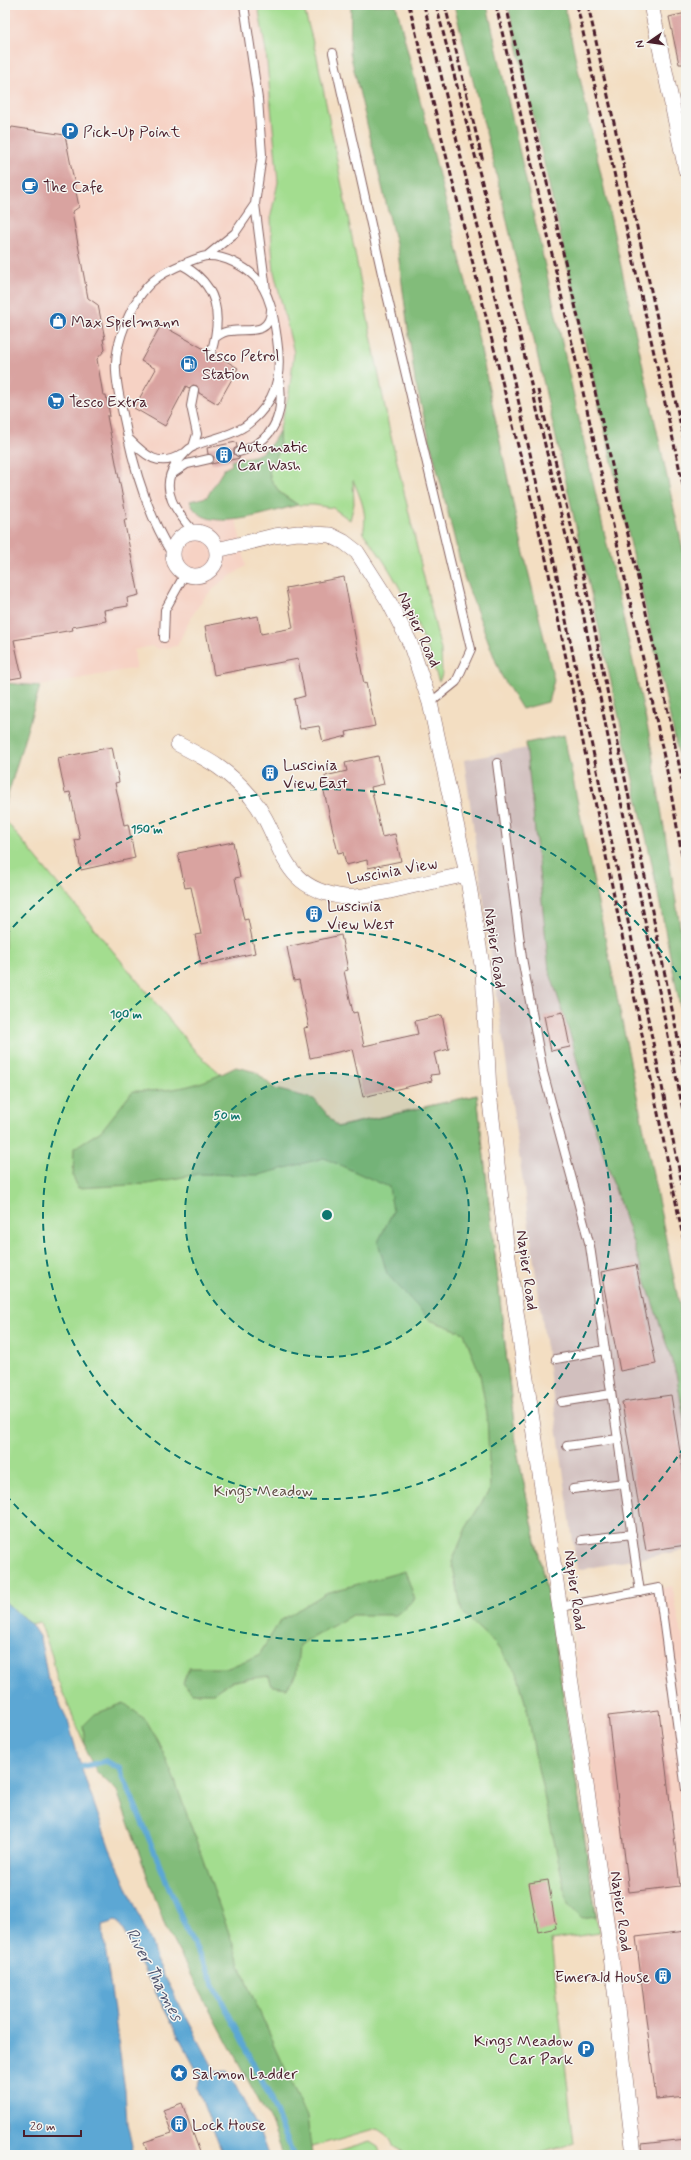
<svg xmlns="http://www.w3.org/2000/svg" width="691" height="2160" viewBox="0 0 691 2160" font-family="Mynerve,sans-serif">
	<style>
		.built { fill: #f6d2c4 }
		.industrial { fill: #d1bfbe }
		.green { fill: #a3dd8f; stroke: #767e5d }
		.forest { fill: #82bc7a; stroke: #666e52 }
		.water { fill: #5ca7d4; stroke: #536380 }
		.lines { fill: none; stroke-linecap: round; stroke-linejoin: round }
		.stream { stroke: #5ca7d4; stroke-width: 5.5 }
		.building { fill: #d9a3a0 }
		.lane-casing { stroke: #856260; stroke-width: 10 }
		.street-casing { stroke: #856260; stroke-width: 16 }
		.lane { stroke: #fff; stroke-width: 8 }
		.street { stroke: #fff; stroke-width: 15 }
		.rail { stroke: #4a1f2b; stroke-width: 3; stroke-dasharray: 6 3; stroke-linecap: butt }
		.ring { fill: none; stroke: #0f766e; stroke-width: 2; stroke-dasharray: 7 5 }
		.labels { text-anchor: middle; stroke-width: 3; stroke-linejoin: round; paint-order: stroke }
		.poi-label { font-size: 16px; fill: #4a1f2b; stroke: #f6f6f2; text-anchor: start }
		.street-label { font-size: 16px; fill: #4a1f2b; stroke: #f6f6f2 }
		.park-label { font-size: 16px; fill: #604e44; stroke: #f6f6f2 }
		.water-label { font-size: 17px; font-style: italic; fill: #51556f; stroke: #f6f6f2 }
		.centre { fill: #0f766e; stroke: #f6f6f2; stroke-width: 2 }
		.ring-label { font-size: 12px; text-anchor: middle; font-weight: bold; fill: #0f766e; stroke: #f6f6f2; stroke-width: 3; stroke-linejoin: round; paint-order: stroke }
	</style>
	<rect width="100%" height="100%" fill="#f6f6f2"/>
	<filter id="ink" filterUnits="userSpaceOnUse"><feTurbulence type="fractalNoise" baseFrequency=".025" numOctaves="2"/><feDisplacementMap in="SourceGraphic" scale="8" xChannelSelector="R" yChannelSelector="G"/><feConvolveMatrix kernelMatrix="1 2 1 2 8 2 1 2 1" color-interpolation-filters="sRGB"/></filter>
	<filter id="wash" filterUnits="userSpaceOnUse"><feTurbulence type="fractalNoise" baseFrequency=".012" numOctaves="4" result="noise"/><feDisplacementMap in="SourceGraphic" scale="16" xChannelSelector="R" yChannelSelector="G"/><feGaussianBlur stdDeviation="0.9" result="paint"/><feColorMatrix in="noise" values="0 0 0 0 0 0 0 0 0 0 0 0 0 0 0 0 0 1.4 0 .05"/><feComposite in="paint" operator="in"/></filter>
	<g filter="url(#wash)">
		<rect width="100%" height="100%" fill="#f3dec2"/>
		<!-- built -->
		<path class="built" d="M5,5H258L266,52L278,182L271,215L272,249L274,272L294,353L289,393L279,431L274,442L265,451L258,456L231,461L232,465L224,469L207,497L190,501L221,521L236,519L246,566L220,583L204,598L190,619L177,646L159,649L151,646L134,650L136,668L40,686L5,683Z
			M672,1586L686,1655V2155H640L611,1913L570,1611Z"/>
		<!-- industrial -->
		<path class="industrial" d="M533,747L686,1391V1550L577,1570L464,760Z"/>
		<!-- green -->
		<path class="green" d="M258,5H303L317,57L389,428L441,650L442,674L439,682C422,630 398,575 363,533C368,513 361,499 353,480L354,504L350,520L333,508L314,505H298L280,493L270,478L269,468L280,450L279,431L289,393L294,353L274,272L272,249L271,215L278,182L266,52Z
			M5,820L196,1052L292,1137L477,1095L517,1451L550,1608L599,1933L551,1940L574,2143L535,2155H404L403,2152L394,2147C391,2137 386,2133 377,2128L308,2148L128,1747L84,1743L57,1679L52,1656L40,1622L31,1624L5,1602Z
			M370,2142L378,2147L381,2155H328Z"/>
		<!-- forest -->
		<path class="forest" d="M351,5H396L470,298L520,537L554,680L548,702L522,709L501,675L464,577L415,381L398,253L350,53Z
			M454,5H487L649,734L686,964V1036L651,859L496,172Z
			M508,5H564L686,564V787Z
			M279,431L280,450L269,468L270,478L280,493L298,505C272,511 202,538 190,501L207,497L224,469L232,465L231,461C256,455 266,457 279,431Z
			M5,683L40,686L5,805Z
			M564,735L686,1338V1430L676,1373L590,1113L572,1040L549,970L526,743Z
			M236,1067L256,1072L275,1089L314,1099L338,1127L477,1095L517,1451L550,1608L596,1916L581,1918L568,1904L535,1755L528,1713L517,1673L496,1645L462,1612L452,1562L466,1528L490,1489L487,1414L480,1375L464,1333L430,1320L387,1274L378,1242L393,1211L389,1187L324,1158L259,1175L198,1174L148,1184L78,1188L73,1176L74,1148L101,1131L133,1091C177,1091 197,1087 236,1067Z
			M405,1571L415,1599L396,1615H352L299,1645L296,1676L287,1688L272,1686L269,1676L232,1681L213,1693H192L183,1683L189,1668H228L259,1655L280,1621L326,1593Z
			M124,1703L146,1720L158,1741L175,1781L247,1984L307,2117L312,2155H283L273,2127L165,1926L117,1791L97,1772L86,1752L83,1726L95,1714Z"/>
		<!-- water -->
		<path class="water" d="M5,1602L31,1624L40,1638L48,1679L68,1721L81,1767L110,1849L152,1944L156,1960L215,2071L227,2070L259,2130L268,2155H223L197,2087L201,2079L119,1923L115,1921L102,1925L125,2090L127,2123L134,2155H5Z"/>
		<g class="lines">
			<!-- stream -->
			<path class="stream" d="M81,1767L106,1761L120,1769L188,1933L268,2093L293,2155"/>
		</g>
		<g id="blocks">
			<!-- building -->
			<path class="building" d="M686,13V64H679L669,17Z
				M12,127L65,135L79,207L72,212L88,298L98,305L105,339H103L105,350L97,359L103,395H106L110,416H107L127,520H124L139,595L127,598L128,606L104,610L106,621L72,627L73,630L14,640L22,677L5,680V139Z
				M161,325L206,350V355L209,358L216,355L238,368L218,404L199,393L197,386L193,385L189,388L186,386L165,426L134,408L156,369L141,361Z
				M236,442L237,447L234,449V454L240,458L211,464L214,457L208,454L207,448Z
				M344,577L364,684L366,683L375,726L346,732L347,736L323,742L319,726L300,729L294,699L305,696L298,659L214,675L205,626L258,616L261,634L293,628L286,588Z
				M112,747L119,782L115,783L124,825L128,824L135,858L81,870L75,840L80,839L70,792L65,793L58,758Z
				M378,756L384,784L371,787L382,837L395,834L401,861L368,868L367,860L346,865L343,852L338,853L323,787L327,786L325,776L347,771L345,763Z
				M233,842L240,877L235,878L244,920L248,919L255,953L201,965L195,935L201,934L191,887L185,888L178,853Z
				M341,935L348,970L344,971L353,1013L357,1012L364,1046L418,1034L415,1021L442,1015L449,1049L434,1053L439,1074L430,1075L432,1081L363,1097L352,1049L310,1058L304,1028L309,1027L299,980L294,981L287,947Z
				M563,1012L570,1047L551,1051L544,1016Z
				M636,1265L656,1364L620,1371L601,1272Z
				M671,1395L686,1490V1545L646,1551L622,1402Z
				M659,1710L680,1886L629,1892L608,1716Z
				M548,1880L556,1928L538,1932L529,1883Z
				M686,1931V2096L656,2099L636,1937Z
				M182,2103L201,2155H148L144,2142L172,2133L163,2110Z
				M686,2139V2155H643L642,2144Z"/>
		</g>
	</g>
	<g filter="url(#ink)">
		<use href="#blocks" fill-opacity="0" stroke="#856260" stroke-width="1"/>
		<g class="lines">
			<defs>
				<path id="lane" d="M244,5L258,99L262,155L255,204L266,290
					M333,53L382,274L471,649L456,682L430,703
					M208,255L235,233L255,204
					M182,265C218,284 223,315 211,353
					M216,337C220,334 225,331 231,331C246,328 270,337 271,310
					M128,438C145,455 158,469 182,454
					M193,447L197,434L191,406L194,390
					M239,452C275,441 285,413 279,378
					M172,474L187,464L209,459
					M173,556C149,517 136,477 127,433C123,412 117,392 116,371C114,344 132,299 153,281C163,272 176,267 188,262C194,260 203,255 209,256C225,256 244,266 255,277C270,292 274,318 277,339C281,367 280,392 259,414C254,419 248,425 242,428C227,437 209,439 194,446C186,450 181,457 176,464C158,489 177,513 194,532
					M164,638L165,610L185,574
					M497,763L522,958L543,1072L590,1246L640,1592
					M556,1359L605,1350
					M561,1402L611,1394
					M567,1446L618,1439
					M573,1489L625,1483
					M582,1540L632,1534
					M560,1607L659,1588L686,1790"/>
				<path id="street" d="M651,5L686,170
					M173 554a22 22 0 1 1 44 0a22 22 0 1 1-44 0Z
					M217,550L274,536L298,533L330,535L344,542L357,552L389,602L410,643L430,703L467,874L483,971L489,1092L506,1244L610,1947L634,2155
					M178,744C209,760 228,770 251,797C286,840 275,888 345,897C359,899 376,893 390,891C415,885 441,880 467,874"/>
			</defs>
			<!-- lane casing -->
			<use href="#lane" class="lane-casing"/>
			<!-- street casing -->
			<use href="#street" class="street-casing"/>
			<!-- lane -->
			<use href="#lane" class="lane"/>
			<!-- street -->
			<use href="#street" class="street"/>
			<!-- rail -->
			<path class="rail" d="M409,5L546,559L686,1252
				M424,5L500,318L553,557L686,1203
				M436,5L505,271L578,588L686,1125
				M445,5L483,162
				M496,5L648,681L667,771L686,877
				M506,5L659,669L686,798
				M577,5L686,498
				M588,5L686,449
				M538,390L586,587L686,1078"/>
		</g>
	</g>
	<!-- distance rings -->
	<circle cx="327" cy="1215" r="142" fill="#0f766e" fill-opacity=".12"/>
	<g class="ring">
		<circle cx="327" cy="1215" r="142"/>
		<circle cx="327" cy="1215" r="284"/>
		<path d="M684 1447A426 426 0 0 1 5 1494M5 936A426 426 0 0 1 684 983"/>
	</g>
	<!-- icons -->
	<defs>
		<symbol id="parking-disc" viewBox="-11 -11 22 22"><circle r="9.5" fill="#1f6fb2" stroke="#f6f6f2"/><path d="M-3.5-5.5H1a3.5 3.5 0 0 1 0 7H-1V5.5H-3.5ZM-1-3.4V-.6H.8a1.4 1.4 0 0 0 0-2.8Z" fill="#fff"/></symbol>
		<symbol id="cafe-disc" viewBox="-11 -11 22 22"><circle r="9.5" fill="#1f6fb2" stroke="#f6f6f2"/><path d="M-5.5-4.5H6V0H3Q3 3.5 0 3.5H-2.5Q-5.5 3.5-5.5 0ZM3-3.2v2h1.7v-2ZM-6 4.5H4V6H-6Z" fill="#fff"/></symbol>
		<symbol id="shop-disc" viewBox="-11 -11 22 22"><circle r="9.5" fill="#1f6fb2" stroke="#f6f6f2"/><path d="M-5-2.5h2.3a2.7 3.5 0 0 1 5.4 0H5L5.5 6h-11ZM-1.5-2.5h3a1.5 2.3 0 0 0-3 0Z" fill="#fff"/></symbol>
		<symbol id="fuel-disc" viewBox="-11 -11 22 22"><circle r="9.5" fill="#1f6fb2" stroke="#f6f6f2"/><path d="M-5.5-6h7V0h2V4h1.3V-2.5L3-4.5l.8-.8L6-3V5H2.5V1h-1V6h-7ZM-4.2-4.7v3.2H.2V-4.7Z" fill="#fff"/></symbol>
		<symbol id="supermarket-disc" viewBox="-11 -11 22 22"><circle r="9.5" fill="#1f6fb2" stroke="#f6f6f2"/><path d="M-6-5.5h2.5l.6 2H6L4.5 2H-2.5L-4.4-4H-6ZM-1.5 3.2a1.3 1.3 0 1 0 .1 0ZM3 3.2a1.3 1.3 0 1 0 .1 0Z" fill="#fff"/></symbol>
		<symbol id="building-disc" viewBox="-11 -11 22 22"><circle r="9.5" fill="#1f6fb2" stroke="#f6f6f2"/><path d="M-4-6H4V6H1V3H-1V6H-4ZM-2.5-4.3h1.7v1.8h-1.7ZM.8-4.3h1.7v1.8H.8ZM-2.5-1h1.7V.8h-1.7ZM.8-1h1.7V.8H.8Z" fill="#fff"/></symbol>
		<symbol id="sight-disc" viewBox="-11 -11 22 22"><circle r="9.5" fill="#1f6fb2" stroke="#f6f6f2"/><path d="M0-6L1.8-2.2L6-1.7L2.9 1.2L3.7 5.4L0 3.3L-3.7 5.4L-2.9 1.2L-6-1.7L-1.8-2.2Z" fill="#fff"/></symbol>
	</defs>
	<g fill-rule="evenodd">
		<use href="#parking-disc" x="60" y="121" width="20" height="20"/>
		<use href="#cafe-disc" x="20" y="176" width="20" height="20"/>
		<use href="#shop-disc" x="48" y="311" width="20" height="20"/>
		<use href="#fuel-disc" x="179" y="354" width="20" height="20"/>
		<use href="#supermarket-disc" x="46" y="391" width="20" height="20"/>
		<use href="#building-disc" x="214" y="445" width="20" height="20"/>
		<use href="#building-disc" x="260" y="763" width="20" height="20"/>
		<use href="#building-disc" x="304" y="904" width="20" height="20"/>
		<use href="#building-disc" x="653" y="1966" width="20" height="20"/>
		<use href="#parking-disc" x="576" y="2039" width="20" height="20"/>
		<use href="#sight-disc" x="169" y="2063" width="20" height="20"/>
		<use href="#building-disc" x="169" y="2114" width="20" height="20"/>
	</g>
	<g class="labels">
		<!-- poi labels -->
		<g class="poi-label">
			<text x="83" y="137">Pick-Up Point</text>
			<text x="43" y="192">The Cafe</text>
			<text x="71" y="327">Max Spielmann</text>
			<text x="202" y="361">Tesco Petrol<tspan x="202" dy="18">Station</tspan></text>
			<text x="69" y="407">Tesco Extra</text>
			<text x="237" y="452">Automatic<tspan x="237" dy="18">Car Wash</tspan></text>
			<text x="283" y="770">Luscinia<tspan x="283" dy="18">View East</tspan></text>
			<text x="327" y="911">Luscinia<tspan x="327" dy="18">View West</tspan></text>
			<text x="650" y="1982" text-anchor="end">Emerald House</text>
			<text x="573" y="2046" text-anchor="end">Kings Meadow<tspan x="573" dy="18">Car Park</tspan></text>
			<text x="192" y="2079">Salmon Ladder</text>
			<text x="192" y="2130">Lock House</text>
		</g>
		<!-- street labels -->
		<g class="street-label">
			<text transform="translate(420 629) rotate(65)" y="6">Napier Road</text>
			<text transform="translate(392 870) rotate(-10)" y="6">Luscinia View</text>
			<text transform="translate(496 948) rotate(82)" y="6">Napier Road</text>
			<text transform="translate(528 1270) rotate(82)" y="6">Napier Road</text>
			<text transform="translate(576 1590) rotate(82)" y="6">Napier Road</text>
			<text transform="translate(622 1911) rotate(82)" y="6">Napier Road</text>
		</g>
		<!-- park labels -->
		<g class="park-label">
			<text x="263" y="1496">Kings Meadow</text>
		</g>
		<!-- water labels -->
		<g class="water-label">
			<text transform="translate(155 1974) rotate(62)" y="6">River Thames</text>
		</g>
	</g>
	<circle cx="327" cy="1215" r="6" class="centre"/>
	<g class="ring-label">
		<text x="147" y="833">150 m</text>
		<text x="126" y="1018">100 m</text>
		<text x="227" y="1119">50 m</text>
	</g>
	<!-- margin -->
	<rect width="691" height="2160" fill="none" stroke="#f6f6f2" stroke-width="20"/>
	<!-- north arrow -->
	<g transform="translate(649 42) rotate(257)" stroke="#f6f6f2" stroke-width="3" paint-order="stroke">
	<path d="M0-3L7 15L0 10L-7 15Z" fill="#4a1f2b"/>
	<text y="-6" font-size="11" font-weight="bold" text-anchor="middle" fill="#4a1f2b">N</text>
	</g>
	<!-- scale -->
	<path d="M24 2130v6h57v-6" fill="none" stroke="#4a1f2b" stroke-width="2"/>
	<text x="30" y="2130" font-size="12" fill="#4a1f2b" stroke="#f6f6f2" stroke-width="3" paint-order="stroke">20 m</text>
</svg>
